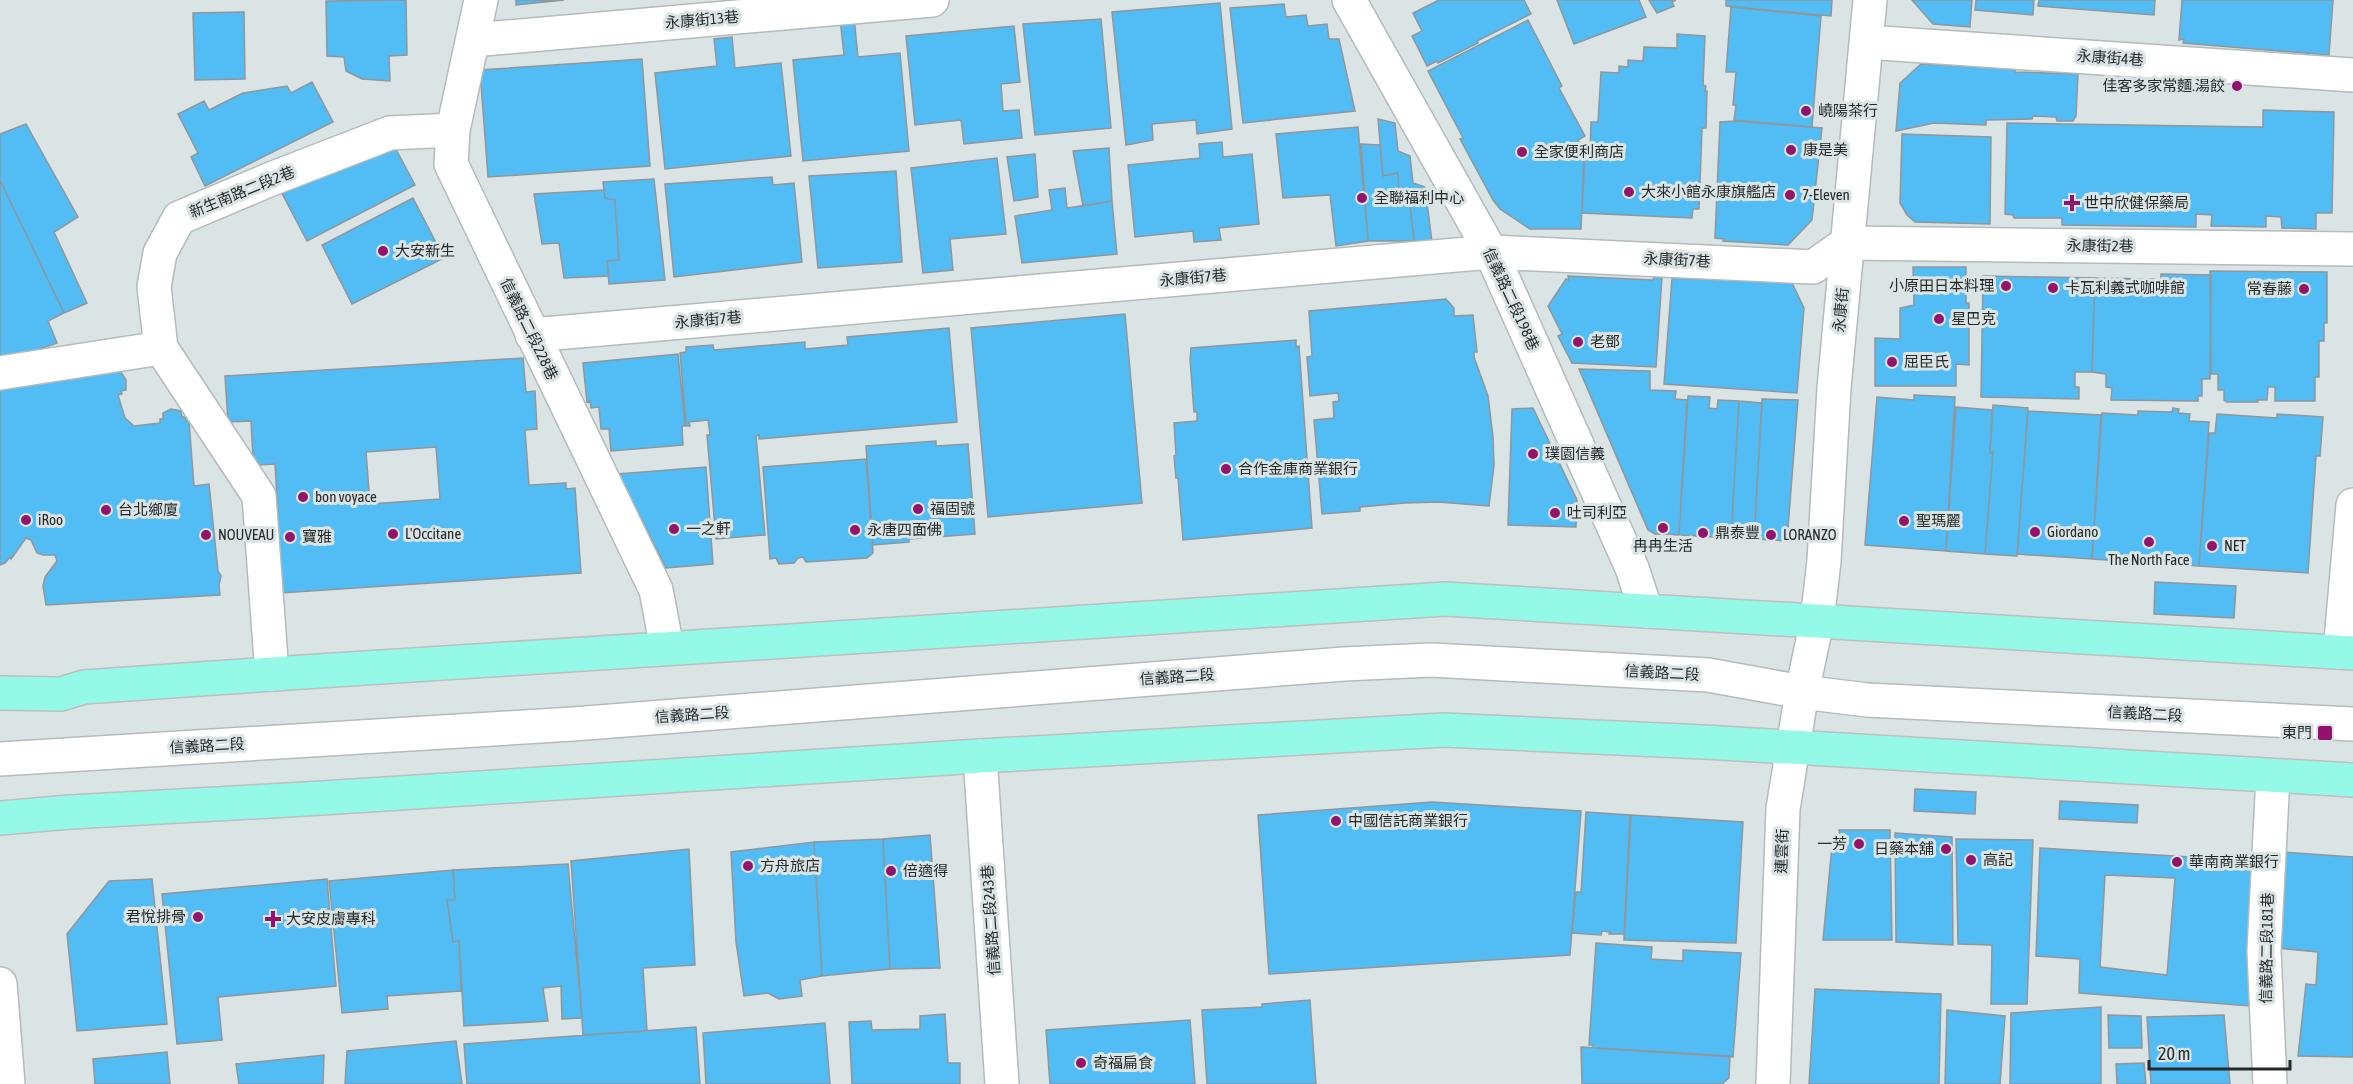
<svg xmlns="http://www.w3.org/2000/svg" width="2353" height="1084" viewBox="0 0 2353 1084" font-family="'Asap Condensed','Noto Sans TC',sans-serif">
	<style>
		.building { fill: #51bdf4; stroke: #90969a; stroke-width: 1.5; fill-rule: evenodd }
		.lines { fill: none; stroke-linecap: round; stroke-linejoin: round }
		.minor-casing { stroke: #b3bbbc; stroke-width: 36 }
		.major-casing { stroke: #bebfbf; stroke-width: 36 }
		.minor { stroke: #fff; stroke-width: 33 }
		.major { stroke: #94f9e7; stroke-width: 33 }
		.poi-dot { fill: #93126c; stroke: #dbe4e5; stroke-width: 2 }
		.labels { text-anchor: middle; stroke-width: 6; stroke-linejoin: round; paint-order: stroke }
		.street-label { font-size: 15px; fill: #252929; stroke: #dbe4e5 }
		.poi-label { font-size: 15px; fill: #252929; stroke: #dbe4e5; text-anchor: start }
	</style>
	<rect width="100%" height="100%" fill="#dbe4e5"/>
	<!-- building -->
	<path class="building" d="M406,0L407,55L389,56L390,81L362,79L346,71L344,57L327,56L326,1Z
		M516,0H564L516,5Z
		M1439,0H1524L1531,14L1477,41L1478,43L1438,63L1437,61L1427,66L1412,36L1422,31L1413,13Z
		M1557,0H1639L1646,17L1574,44Z
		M1649,0H1676L1672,2L1674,6L1657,13Z
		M1726,0H1832L1831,16L1726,6Z
		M1912,0H1972L1970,27L1933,24Z
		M1976,0H2034L2033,15L1975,10Z
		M2039,0H2155L2154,15L2038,6Z
		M2182,0H2333L2329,55L2183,43L2184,39L2179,40Z
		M1220,3L1232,129L1197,134L1196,120L1152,124L1153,140L1126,145L1112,12Z
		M1284,4L1286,17L1306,15L1308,26L1327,24L1329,39H1339L1355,111L1243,123L1230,8Z
		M1731,7L1821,16L1812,127L1734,120L1736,105H1733L1736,72H1726Z
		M244,12L245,79L195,80L193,13Z
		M854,17L858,57L900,53L909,151L803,161L793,60L844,55L840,19Z
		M1101,19L1111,128L1035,135L1023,24Z
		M1528,20L1562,86L1559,88L1585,136L1578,140L1584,152L1581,229H1530L1500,209L1493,200L1460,139L1463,138L1428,71Z
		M1014,26L1020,82L1001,84L1003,111L1019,110L1022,138L964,144L961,120L915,125L906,36Z
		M1677,34L1705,36L1703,85L1706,86L1705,91H1707L1706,128H1702L1699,209H1693L1692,218L1582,213L1585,152H1590L1591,122H1598L1601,72L1619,73V66L1628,67V60L1643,61L1644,47L1677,48Z
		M732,37L735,68L781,63L791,156L665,169L655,73L717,66L714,39Z
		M642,59L650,166L488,177L480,70Z
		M1921,64L2015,69V72L2078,74L2076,116L2073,121H2057L2056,117L2033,116L2032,119L1986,120V125L1934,123L1896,131L1900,83Z
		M312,82L333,122L205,186L191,157L198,153L178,114L204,101L209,110L243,93L287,86L291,93Z
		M2263,110L2334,112L2332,213H2316V229L2282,228L2281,217L2266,216V227L2211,226L2212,215L2196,214V227L2062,225V218H2014L2013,215L2005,214L2007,123L2263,127Z
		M1378,119L1395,123L1398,151L1410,156L1413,183L1425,187L1432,242L1414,241L1409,196L1399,195L1398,173L1383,176Z
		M1734,121L1822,128L1812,220L1788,245L1723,241L1724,239L1715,238L1720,122Z
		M26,124L78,217L54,232L87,303L64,313L0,180V134Z
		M383,125L415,185L307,241L275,180Z
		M1358,127L1368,241L1336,246L1330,195L1283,198L1276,134Z
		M1902,134L1991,137L1990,224L1915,222L1907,215L1900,203Z
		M1222,142L1223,157L1252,154L1259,224L1219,228L1221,240L1194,242L1193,231L1135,237L1128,165L1200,158L1199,144Z
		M1361,144L1380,145L1383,176L1398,173L1399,195L1409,196L1414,241H1368Z
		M1109,148L1112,201L1083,206L1073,151Z
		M1035,154L1038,197L1014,201L1007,157Z
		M997,158L1006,234L950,239L953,270L923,273L911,168Z
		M896,171L902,262L818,268L809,176Z
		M772,177L773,185L794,183L802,262L674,277L665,184Z
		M654,179L665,280L609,284L607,261L619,260L615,200L605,198L603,182Z
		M0,180L64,313L48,321L57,343L0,363Z
		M1065,188L1067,208L1112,201L1117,254L1022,263L1015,216L1052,210L1049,190Z
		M604,190L605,198L615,200L619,260L607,261L609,276L564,278L559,243L542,244L534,194Z
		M413,198L444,258L352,304L322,245Z
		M1913,267H1966V303H1969V365L1956,364V386H1875V338L1900,339V308L1914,305Z
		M2210,271L2327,272V323H2324V341H2319V377H2315V401H2275V387H2268L2267,400H2257L2258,402H2227L2224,400V390H2218V374H2211Z
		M2161,274L2211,275L2210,379H2202V396H2198V401L2111,400L2112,388L2106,387V374L2092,372L2095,278L2154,279V286H2161Z
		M1568,276L1653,280L1654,277H1662L1656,367L1572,363L1558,336L1562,334L1548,306L1566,279L1569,280Z
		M1983,276L2095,278L2092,372H2075V387H2079V399L1981,397Z
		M1672,278L1792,283L1804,308L1797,393L1664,384Z
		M1446,299L1454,308V316L1473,315L1477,352H1474V357L1488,396L1493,437L1494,465L1489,506L1438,502L1405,503L1360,507V511L1322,514L1314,420L1334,418L1333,402L1339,401L1338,393L1310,396L1307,357L1312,356L1309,311Z
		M1125,314L1142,503L988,517L971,328Z
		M949,328L957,422L759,439V435L756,436L765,535L716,539L707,435H710L708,420L689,422L690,426H686L680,353L686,352V347L713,345L714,350L805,342V349L848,345L847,337Z
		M1296,340V347L1299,346L1312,528L1183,540L1178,478H1176L1174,456L1176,455L1174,423L1197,421V412H1194L1190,359L1191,348Z
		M678,354L685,426H682L683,445L611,451L609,429H601L599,407L591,408L590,401L587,402L583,363Z
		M523,358L526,392L535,391L537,429L525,430L529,485L566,483V489L575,488L581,573L281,593L276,515H278L275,464L258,465L253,458L251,421L228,422L225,376ZM436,447L440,499L370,504L366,452Z
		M1579,369L1650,371V390L1676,391L1675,399L1687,400L1679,535L1655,534L1648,530Z
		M114,371L121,372L126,380V390L121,391L122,394L118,395L125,418L134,426L160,423V419H163V413L171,409L181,411L182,417H185L186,421H189L194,486L209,484L218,571L221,576L219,585L220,595L46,605L43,586L45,577L57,561L55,555H43L37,553L31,540L26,538L11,559L10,557L5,563L0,565V387Z
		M1914,395L1955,397L1946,551L1865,545L1877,397L1914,400Z
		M1688,396L1710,397L1709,408L1717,409L1718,400L1739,401L1731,538L1679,535Z
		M1762,399L1798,400L1787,541L1754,539Z
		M1739,401L1762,403L1754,539L1731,538Z
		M1993,405L2028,408L2017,556L1985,554L1993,452L1990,453Z
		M1956,407L1992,410L1990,453L1993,452L1985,554L1946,551Z
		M1533,408L1577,500L1576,527L1508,525L1512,409Z
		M2173,408L2179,409L2178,413L2190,414L2189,421L2209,422L2199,566L2092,559L2102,413L2138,415V411L2172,412Z
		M2028,411L2101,415L2092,559L2017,554Z
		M2217,414L2277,418V414L2323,417L2320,456H2316L2308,573L2199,566L2209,433H2215Z
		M936,441V446L968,444L975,534L909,539V542L873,545L866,446Z
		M866,459L873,553L867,558L806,562L803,557L798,558L794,563L779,564L776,558L770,559L763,467Z
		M706,467L713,564L666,568L618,474Z
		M2155,582L2236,586L2234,618L2154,614Z
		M1915,789L1976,792L1975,814L1914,811Z
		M2060,801L2138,805L2137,823L2059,819Z
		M1432,802L1581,811L1570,955L1269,974L1258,815Z
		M1586,812L1630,815L1624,934H1609L1610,932L1602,931L1601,935L1572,933L1576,892H1581Z
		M1631,815L1743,822L1736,943L1624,940Z
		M1839,830H1890L1892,940H1823L1832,846L1841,847Z
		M1895,833L1952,837L1953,945L1896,942Z
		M930,835L940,968L890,969L883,839Z
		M883,839L890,969L822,976L814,842Z
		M1956,839L2033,840L2027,1004H1991L1992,945L1958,944Z
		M814,842L822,976L800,980L802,996L779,999L768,993L744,996L736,942L731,852Z
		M2040,848L2257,861L2251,1006L2079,993L2080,959L2036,956Z
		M689,849L695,965L643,968L647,1031L583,1035L571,861Z
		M2282,852L2353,857V1057L2298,1056L2306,984L2316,985L2318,952L2277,948Z
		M568,864L582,1018L562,1019L561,986L543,988L548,1021L464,1026L459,941L453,942L447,900H455L453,870Z
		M453,870L455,900H447L453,942L459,941L461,991L387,996L388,1009L342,1013L329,881Z
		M2105,875L2175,878L2167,975L2100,967Z
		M152,879L167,1024L77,1031L67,934L109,881Z
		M327,879L336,986L218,997L222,1040L177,1044L162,894Z
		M1596,943L1652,947L1651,959L1683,961V950L1741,953L1733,1057L1593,1048V1045H1589Z
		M1815,989L1941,994L1939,1084H1809Z
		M1310,1000L1316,1084H1207L1202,1010L1262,1007V1004Z
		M2101,1007V1084H2010L2011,1013Z
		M1947,1010L2005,1016L2000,1084H1945Z
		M945,1014L948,1063H960V1084H852L849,1022L871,1021L872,1030L920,1029V1016Z
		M2108,1015L2141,1016L2142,1048H2109Z
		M2224,1015L2230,1084H2151L2147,1017Z
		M1190,1020L1195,1084H1050L1046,1030Z
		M825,1023L830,1084H706L703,1033Z
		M696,1027L700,1084H467L464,1044Z
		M456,1041L462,1084H345L347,1051Z
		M1581,1047L1730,1056L1729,1078L1722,1084H1582Z
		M167,1052L170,1084H95L93,1059Z
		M324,1055L323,1084H239L236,1064Z
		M2144,1063L2146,1084H2117L2116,1064Z"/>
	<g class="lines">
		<defs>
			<path id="minor" d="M481,0L453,130L451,164L656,590L667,648
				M1349,0L1491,252L1632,568L1646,611
				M473,40L932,0
				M1866,42L2353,75
				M532,335L1491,252L1813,267L1847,243L2353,249
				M0,373L161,348
				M2340,652L2353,505
				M272,674L259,496L161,348L154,287L160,253L179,218L271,179L390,133L453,130
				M980,756L1002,1084
				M0,759L573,724L1344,664L1431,660L1708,675L1802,692L1867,700L2353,724
				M0,984L8,1084
				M1773,1084L1783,809L1802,692L1817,621L1824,561L1834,388L1870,0
				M2270,1084L2264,951L2273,776"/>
			<path id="major" d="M0,693L61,694L84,687L272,674L1445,599L2353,653
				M0,818L70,812L306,799L980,756L1444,730L1704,742L2353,780"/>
		</defs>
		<!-- minor casing -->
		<use href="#minor" class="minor-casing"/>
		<!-- major casing -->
		<use href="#major" class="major-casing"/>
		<!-- minor -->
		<use href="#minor" class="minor"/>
		<!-- major -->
		<use href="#major" class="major"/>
	</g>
	<!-- markers -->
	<g class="poi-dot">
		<circle cx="2237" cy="86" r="6"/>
		<circle cx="1806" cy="111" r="6"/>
		<circle cx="1791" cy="150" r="6"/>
		<circle cx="1522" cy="152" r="6"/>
		<circle cx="1629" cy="192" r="6"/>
		<circle cx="1790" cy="195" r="6"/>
		<circle cx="1362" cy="198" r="6"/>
		<path d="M2069 194h6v6h6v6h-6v6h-6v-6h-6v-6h6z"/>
		<circle cx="383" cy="251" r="6"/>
		<circle cx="2006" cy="286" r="6"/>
		<circle cx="2053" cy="288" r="6"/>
		<circle cx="2304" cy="289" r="6"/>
		<circle cx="1939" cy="319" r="6"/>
		<circle cx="1578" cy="342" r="6"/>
		<circle cx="1892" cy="362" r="6"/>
		<circle cx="1533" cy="454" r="6"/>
		<circle cx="1226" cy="469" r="6"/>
		<circle cx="303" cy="497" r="6"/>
		<circle cx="918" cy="509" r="6"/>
		<circle cx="106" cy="510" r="6"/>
		<circle cx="1555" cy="513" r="6"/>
		<circle cx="26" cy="520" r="6"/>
		<circle cx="1904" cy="521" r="6"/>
		<circle cx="1663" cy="528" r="6"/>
		<circle cx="674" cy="529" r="6"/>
		<circle cx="855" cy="530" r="6"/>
		<circle cx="2035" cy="532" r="6"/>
		<circle cx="1703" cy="533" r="6"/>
		<circle cx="393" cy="534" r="6"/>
		<circle cx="206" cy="535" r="6"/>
		<circle cx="1771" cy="535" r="6"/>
		<circle cx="290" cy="537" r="6"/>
		<circle cx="2149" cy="542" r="6"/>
		<circle cx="2212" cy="546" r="6"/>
		<rect x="2317" y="725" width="16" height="16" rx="3"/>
		<circle cx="1336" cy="821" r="6"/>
		<circle cx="1859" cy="844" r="6"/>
		<circle cx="1946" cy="849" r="6"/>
		<circle cx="1971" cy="860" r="6"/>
		<circle cx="2177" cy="862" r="6"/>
		<circle cx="748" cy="866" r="6"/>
		<circle cx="891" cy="871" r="6"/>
		<circle cx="198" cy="917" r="6"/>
		<path d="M270 910h6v6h6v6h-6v6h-6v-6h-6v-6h6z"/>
		<circle cx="1081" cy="1063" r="6"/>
	</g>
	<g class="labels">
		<!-- street labels -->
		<g class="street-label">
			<text transform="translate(702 20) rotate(-5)" y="5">永康街13巷</text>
			<text transform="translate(2110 58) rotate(4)" y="5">永康街4巷</text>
			<text transform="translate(242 192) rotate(-22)" y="5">新生南路二段2巷</text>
			<text transform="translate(2100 246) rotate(1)" y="5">永康街2巷</text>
			<text transform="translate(1677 260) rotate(3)" y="5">永康街7巷</text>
			<text transform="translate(1193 278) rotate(-5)" y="5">永康街7巷</text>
			<text transform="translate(1511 299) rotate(65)" y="5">信義路二段198巷</text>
			<text transform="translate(1841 310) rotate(-85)" y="5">永康街</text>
			<text transform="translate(708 320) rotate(-5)" y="5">永康街7巷</text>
			<text transform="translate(529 329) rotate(64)" y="5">信義路二段228巷</text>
			<text transform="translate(1662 673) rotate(3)" y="5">信義路二段</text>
			<text transform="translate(1177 677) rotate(-4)" y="5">信義路二段</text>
			<text transform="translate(2145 714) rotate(3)" y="5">信義路二段</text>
			<text transform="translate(692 715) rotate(-4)" y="5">信義路二段</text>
			<text transform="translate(207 746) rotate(-3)" y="5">信義路二段</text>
			<text transform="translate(1782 851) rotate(-88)" y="5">連雲街</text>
			<text transform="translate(991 920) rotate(-94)" y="5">信義路二段243巷</text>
			<text transform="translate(2267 948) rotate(-89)" y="5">信義路二段181巷</text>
		</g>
		<!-- poi labels -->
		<g class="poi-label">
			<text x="2225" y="91" text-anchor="end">佳客多家常麵.湯餃</text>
			<text x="1818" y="116">嶢陽茶行</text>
			<text x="1803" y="155">康是美</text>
			<text x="1534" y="157">全家便利商店</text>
			<text x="1641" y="197">大來小館永康旗艦店</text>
			<text x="1802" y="200">7-Eleven</text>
			<text x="1374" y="203">全聯福利中心</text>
			<text x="2084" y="208">世中欣健保藥局</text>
			<text x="395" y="256">大安新生</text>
			<text x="1994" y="291" text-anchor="end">小原田日本料理</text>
			<text x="2065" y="293">卡瓦利義式咖啡館</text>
			<text x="2292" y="294" text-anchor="end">常春藤</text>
			<text x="1951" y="324">星巴克</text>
			<text x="1590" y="347">老鄧</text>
			<text x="1904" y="367">屈臣氏</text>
			<text x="1545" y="459">璞園信義</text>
			<text x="1238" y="474">合作金庫商業銀行</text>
			<text x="315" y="502">bon voyace</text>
			<text x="930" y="514">福固號</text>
			<text x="118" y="515">台北鄉廈</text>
			<text x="1567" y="518">吐司利亞</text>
			<text x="38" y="525">iRoo</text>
			<text x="1916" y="526">聖瑪麗</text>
			<text x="686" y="534">一之軒</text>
			<text x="867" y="535">永唐四面佛</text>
			<text x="2047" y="537">Giordano</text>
			<text x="1715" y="538">鼎泰豐</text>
			<text x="405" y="539">L'Occitane</text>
			<text x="218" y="540">NOUVEAU</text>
			<text x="1783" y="540">LORANZO</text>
			<text x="302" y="542">寶雅</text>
			<text x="1663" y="551" text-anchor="middle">冉冉生活</text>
			<text x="2224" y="551">NET</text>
			<text x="2149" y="565" text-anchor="middle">The North Face</text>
			<text x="2312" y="738" text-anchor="end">東門</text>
			<text x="1348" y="826">中國信託商業銀行</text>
			<text x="1847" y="849" text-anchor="end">一芳</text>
			<text x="1934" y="854" text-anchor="end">日藥本舖</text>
			<text x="1983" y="865">高記</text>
			<text x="2189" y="867">華南商業銀行</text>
			<text x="760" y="871">方舟旅店</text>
			<text x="903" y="876">倍適得</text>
			<text x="186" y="922" text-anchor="end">君悅排骨</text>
			<text x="286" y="924">大安皮膚專科</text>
			<text x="1093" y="1068">奇福扁食</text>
		</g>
	</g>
	<!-- scale -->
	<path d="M2149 1060v9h141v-9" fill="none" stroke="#252929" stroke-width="3"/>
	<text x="2158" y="1060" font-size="18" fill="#252929" stroke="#dbe4e5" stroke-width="4.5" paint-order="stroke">20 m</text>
</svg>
